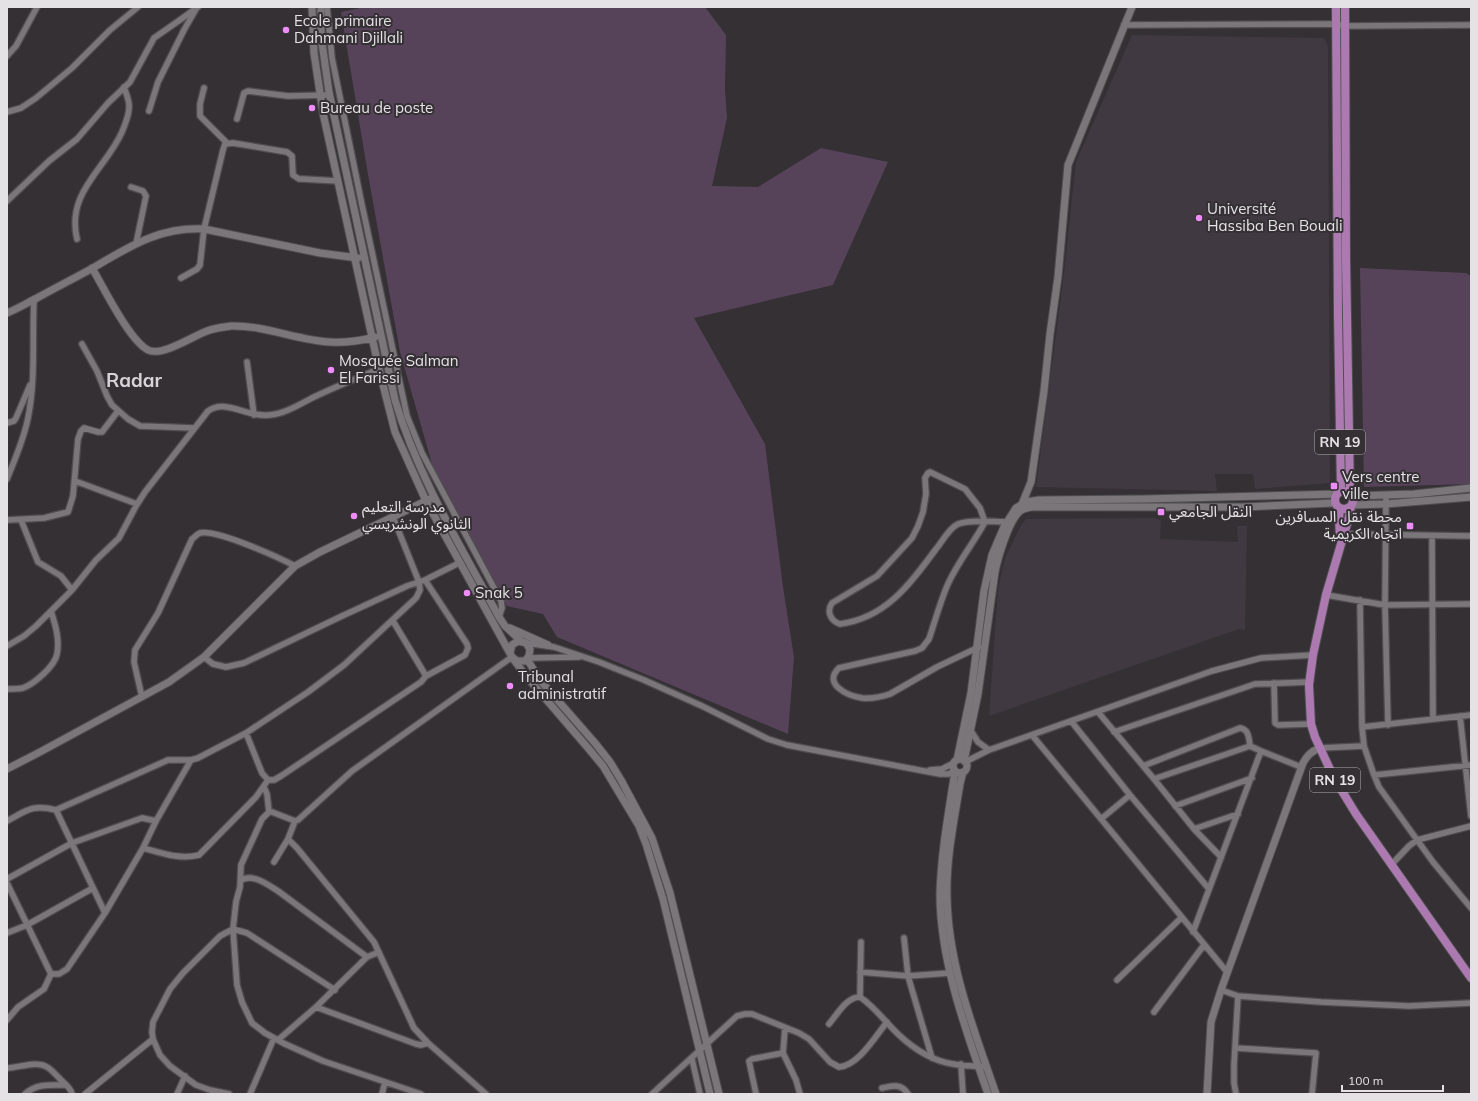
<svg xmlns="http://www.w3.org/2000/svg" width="1478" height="1101" viewBox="0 0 1478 1101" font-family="Mulish,'Noto Sans Arabic',sans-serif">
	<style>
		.built { fill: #403941 }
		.green { fill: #574359 }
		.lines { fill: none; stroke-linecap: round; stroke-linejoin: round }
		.street-casing { stroke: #4f4d50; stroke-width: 8 }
		.secondary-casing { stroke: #4f4d50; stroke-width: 9 }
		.primary-casing { stroke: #4f4d50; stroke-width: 10 }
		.street { stroke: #7a767a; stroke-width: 5.5 }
		.secondary { stroke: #7a767a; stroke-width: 7 }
		.primary { stroke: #ac7ab1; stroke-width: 8 }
		.poi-dot { fill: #ee8cf8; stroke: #343034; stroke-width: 1.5 }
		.labels { text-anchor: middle; stroke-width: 4; stroke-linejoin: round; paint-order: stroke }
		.shield { fill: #343034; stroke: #afadaf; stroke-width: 1 }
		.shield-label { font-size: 14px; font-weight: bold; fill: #e4e2e4 }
		.poi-label { font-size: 15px; fill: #e4e2e4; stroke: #343034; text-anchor: start }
		.district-label { font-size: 19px; font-weight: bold; fill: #d7d3d7; stroke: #343034 }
	</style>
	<rect width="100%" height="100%" fill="#343034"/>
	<!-- built -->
	<path class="built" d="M1132,35L1324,38L1328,46L1330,483L1255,489L1253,474H1215L1217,491L1036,487L1064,274L1076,162Z
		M1155,518L1161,521L1160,539L1238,542L1237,526H1247L1245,630L1239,629L989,716L998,589L1005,558L1021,525L1026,519Z"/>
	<!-- green -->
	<path class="green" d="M364,7H705L726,35L725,90L727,118L712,186L758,187L821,148L888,162L833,285L694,318L765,444L783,587L794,657L788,734L557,637L543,614L507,606L434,471L400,352L367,169L341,12Z
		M1360,268L1466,273L1471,276V484L1364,487Z"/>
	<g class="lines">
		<defs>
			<path id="street" d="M327,7L332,58L362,205L407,416L422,453L501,601L502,608L499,617
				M1124,25L1336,24L1345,26L1471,25
				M7,56L16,46L37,7
				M204,88L200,104V116L227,143
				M149,111L158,82L184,30L196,9
				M7,112L21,108L36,98L72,68L110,30L138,7
				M237,119L244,93L248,91L288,96L330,95
				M131,187L143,191L146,196L136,244
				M7,201L49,161L77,139L108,103L130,82L154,38L177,22L198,7
				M77,239C66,192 105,170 122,132C125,124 129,116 129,108C130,101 126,94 124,87
				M181,278L197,269L200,265L204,229L223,150L225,144L233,143L287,152L292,156L293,175L299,179H303L338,181
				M82,344L97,371L107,396L112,405L128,419L140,426L194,428
				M247,362L254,415
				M7,423L14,421L16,418L30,385
				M7,479C15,459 24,439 28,418C36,379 32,339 34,299
				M75,481L137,504
				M1386,495L1385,605L1388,725
				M7,520L44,518L68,512L73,496L78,439L81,431L84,428L98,432H102L118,411
				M21,520L38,562L61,576L72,590
				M1344,534L1471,536
				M1432,536L1433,719
				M425,580L467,644L468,648L465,655L426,676
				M1326,595L1385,605L1471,604
				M1360,600L1362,727L1364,746
				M526,643L554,647L599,662L644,680L702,706L768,739L787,745L940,774H949L955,770
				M7,646L24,636L36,626L72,590L96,560L119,538L136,506L145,492L208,411C227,398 247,418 269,415C285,414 300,404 314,397C335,387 357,378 379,369
				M979,647L937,667L890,694C881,697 871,699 862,698C848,696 822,684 839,668L915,651L922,648L929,639C935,621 940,603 947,586C957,563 973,544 985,522L980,508L965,489L930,472L928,473L925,478L926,494L923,512L918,526L912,538L877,576L832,603C826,612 831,621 840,624C886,618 910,584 936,549C942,542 949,528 958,524C970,519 994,522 1007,522L1010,523
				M204,657L213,664L226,667L244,663L342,616L407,586L419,582L393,517
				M528,658L579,657
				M1274,683L1275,723L1278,725L1311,724
				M7,689C12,689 18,689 23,688C34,684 55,666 57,654C60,639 55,624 51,611
				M142,697L134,662L135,650L158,613L192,539C195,537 197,534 200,533C216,529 278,557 295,566
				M1098,712L1154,779L1194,829L1221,857
				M1460,716L1471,816
				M1071,721L1130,795L1209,889
				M1362,727L1471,715
				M971,731L978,742L989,750
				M1114,732L1255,684L1310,682
				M246,733L262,773L268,780H274L281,776L421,682L426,676L393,621
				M1032,735L1227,972
				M1320,748L1364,746L1374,775L1379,787L1433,862L1471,908
				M965,762L989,750L1212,671L1261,658L1313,655
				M1143,766L1240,728C1249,729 1249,739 1250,746L1261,751
				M930,770L942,769L954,763
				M1374,775L1471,765
				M1154,779L1250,746
				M264,787L267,794L269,812
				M1175,806L1252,778
				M56,810L105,913
				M1101,819L1130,795
				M7,821C27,810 33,804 56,810L168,760H191L198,758L246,733L308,692L344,665L416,598L420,590L419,582L425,580L459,563
				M1194,829L1238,814
				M288,839L297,848L374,942L414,1028L428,1043L486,1094
				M143,848C161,853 180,860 199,855L256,797L268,780
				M274,862L288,839L295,821
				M1392,864L1409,846L1417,840L1471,826
				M7,879L72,843L142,818L156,821
				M241,880C253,873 268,885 278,891L367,957
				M7,883L51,974L44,989L18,1007L7,1020
				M1193,932L1261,751L1301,767
				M7,933L27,925L93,888
				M904,938L908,976L932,1058
				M860,972L908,976L950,973
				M51,974H59L67,969L105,913L143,848L156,821L191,760
				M1117,980L1181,918
				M1221,990L1238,996L1321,1002L1409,1006L1471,1003
				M860,997L861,942
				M316,1007L416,1044L421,1045L428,1043
				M1154,1012L1204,945
				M829,1024C837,1015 846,997 860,997C875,1007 886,1023 899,1035C914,1049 933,1061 953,1064C964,1066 975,1066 987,1067
				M785,1028L783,1053L796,1080L800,1094
				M278,1040L316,1007L367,957L379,952
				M1235,1048L1316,1053L1312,1094
				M692,1059L700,1094
				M961,1064L963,1094
				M7,1068C19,1068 36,1060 47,1067C52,1070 57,1076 61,1080C65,1084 71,1088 72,1094
				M882,1088C893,1086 901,1083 908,1094
				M25,1094C37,1083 52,1085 66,1085
				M85,1094L153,1039
				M177,1094L185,1076
				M229,1094L210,1090L196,1085L170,1066L160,1055L153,1039L152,1032L153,1022L170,989L183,973L220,936L233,929L247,933L335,990
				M250,1094L274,1038
				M382,1094L385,1082
				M421,1094L323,1061L285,1044L265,1033L252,1023L242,1002L237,985L233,929L236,902L240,887L241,865L262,819L269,812H272L295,821L298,820L352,771L512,657
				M652,1094L737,1016L745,1014H752L799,1033L809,1039L830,1062L839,1067C858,1066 875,1037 887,1022
				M756,1094L749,1061L752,1059L783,1053
				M1236,1094L1234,1083V1065L1238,996"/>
			<path id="secondary" d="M312,7L314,53L323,113L379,369L395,432L426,501L512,657L517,661H525L529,656L530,649L526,643L518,641L512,645L510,653
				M321,7V36L329,92L395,400C418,477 461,547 499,617L505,626L521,641
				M92,268C104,288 129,340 148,350C162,357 193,336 207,331C214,328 224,327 231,326C265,325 296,340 330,342C344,343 360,341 375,337
				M7,313C17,309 27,303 37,298C55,288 73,279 91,269C129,247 158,227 204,229L320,253L358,258
				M1352,496L1414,494L1471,488
				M1022,504L1031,482L1044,391L1050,334L1058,277L1068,165L1132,7
				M1352,505L1386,504L1471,497
				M510,628L548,645
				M527,659L540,680L595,743L610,762L621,780L652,838L670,893L719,1094
				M514,660L526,676L588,748L603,766L639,826L646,844L663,899L710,1094
				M953 766a7 7 0 1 1 14 0a7 7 0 1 1-14 0Z
				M957,760L971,693L984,591L992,555L1004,527L1016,508L1026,502L1039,500L1144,499L1337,494
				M964,761L978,694L995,572C998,557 1009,520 1020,511C1024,508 1028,508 1032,507H1243L1335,503
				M7,769L40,752L169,682L204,657L295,566L320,552L430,499
				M955,771C949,811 941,853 940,894C940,961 966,1031 988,1094
				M963,772L960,784C954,821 946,859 947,896C948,965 974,1030 996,1094
				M1207,1094L1211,1022L1221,990L1303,763C1307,756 1311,751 1320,748"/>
			<path id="primary" d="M1336,7L1338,315L1341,491
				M1345,7L1346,259L1350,493
				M1335 500a9 9 0 1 1 18 0a9 9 0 1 1-18 0Z
				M1351,506L1349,517L1326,595L1313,655L1309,685L1311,724L1315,737L1334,778L1356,814L1471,978
				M1340,538L1339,518L1340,509"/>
		</defs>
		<!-- street casing -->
		<use href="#street" class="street-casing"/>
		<!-- secondary casing -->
		<use href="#secondary" class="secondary-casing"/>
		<!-- primary casing -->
		<use href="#primary" class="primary-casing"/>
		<!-- street -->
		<use href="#street" class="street"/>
		<!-- secondary -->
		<use href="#secondary" class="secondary"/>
		<!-- primary -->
		<use href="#primary" class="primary"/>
	</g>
	<!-- markers -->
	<g class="poi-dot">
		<circle cx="286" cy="30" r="4"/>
		<circle cx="312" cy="108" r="4"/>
		<circle cx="1199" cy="218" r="4"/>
		<circle cx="331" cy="370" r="4"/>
		<rect x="1330" y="482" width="8" height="8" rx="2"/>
		<rect x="1157" y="508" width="8" height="8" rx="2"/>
		<circle cx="354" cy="516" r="4"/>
		<rect x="1406" y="522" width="8" height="8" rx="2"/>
		<circle cx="467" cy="593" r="4"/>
		<circle cx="510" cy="686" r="4"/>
	</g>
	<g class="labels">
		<!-- shield labels -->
		<g class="shield">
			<rect x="1315" y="430" width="50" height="24" rx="3"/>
			<rect x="1310" y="768" width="50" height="24" rx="3"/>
		</g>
		<g class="shield-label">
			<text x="1340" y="447">RN 19</text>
			<text x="1335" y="785">RN 19</text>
		</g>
		<!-- poi labels -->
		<g class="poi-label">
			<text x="294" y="26">Ecole primaire<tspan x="294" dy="17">Dahmani Djillali</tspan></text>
			<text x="320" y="113">Bureau de poste</text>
			<text x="1207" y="214">Université<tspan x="1207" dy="17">Hassiba Ben Bouali</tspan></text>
			<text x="339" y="366">Mosquée Salman<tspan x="339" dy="17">El Farissi</tspan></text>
			<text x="1342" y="482">Vers centre<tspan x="1342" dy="17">ville</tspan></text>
			<text x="362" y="512">مدرسة التعليم<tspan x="362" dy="17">الثانوي الونشريسي</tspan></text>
			<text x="1169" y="517">النقل الجامعي</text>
			<text x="1402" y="522" text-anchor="end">محطة نقل المسافرين<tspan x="1402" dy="17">اتجاه الكريمية</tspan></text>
			<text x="475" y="598">Snak 5</text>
			<text x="518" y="682">Tribunal<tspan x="518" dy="17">administratif</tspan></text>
		</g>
		<!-- district labels -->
		<g class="district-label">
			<text x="134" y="387">Radar</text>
		</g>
	</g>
	<!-- border -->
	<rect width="1478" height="1101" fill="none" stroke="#e4e2e4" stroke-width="16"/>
	<!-- scale -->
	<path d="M1342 1085v6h101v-6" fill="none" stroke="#e4e2e4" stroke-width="2"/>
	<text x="1348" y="1085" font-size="12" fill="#e4e2e4" stroke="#343034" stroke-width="3" paint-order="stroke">100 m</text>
</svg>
